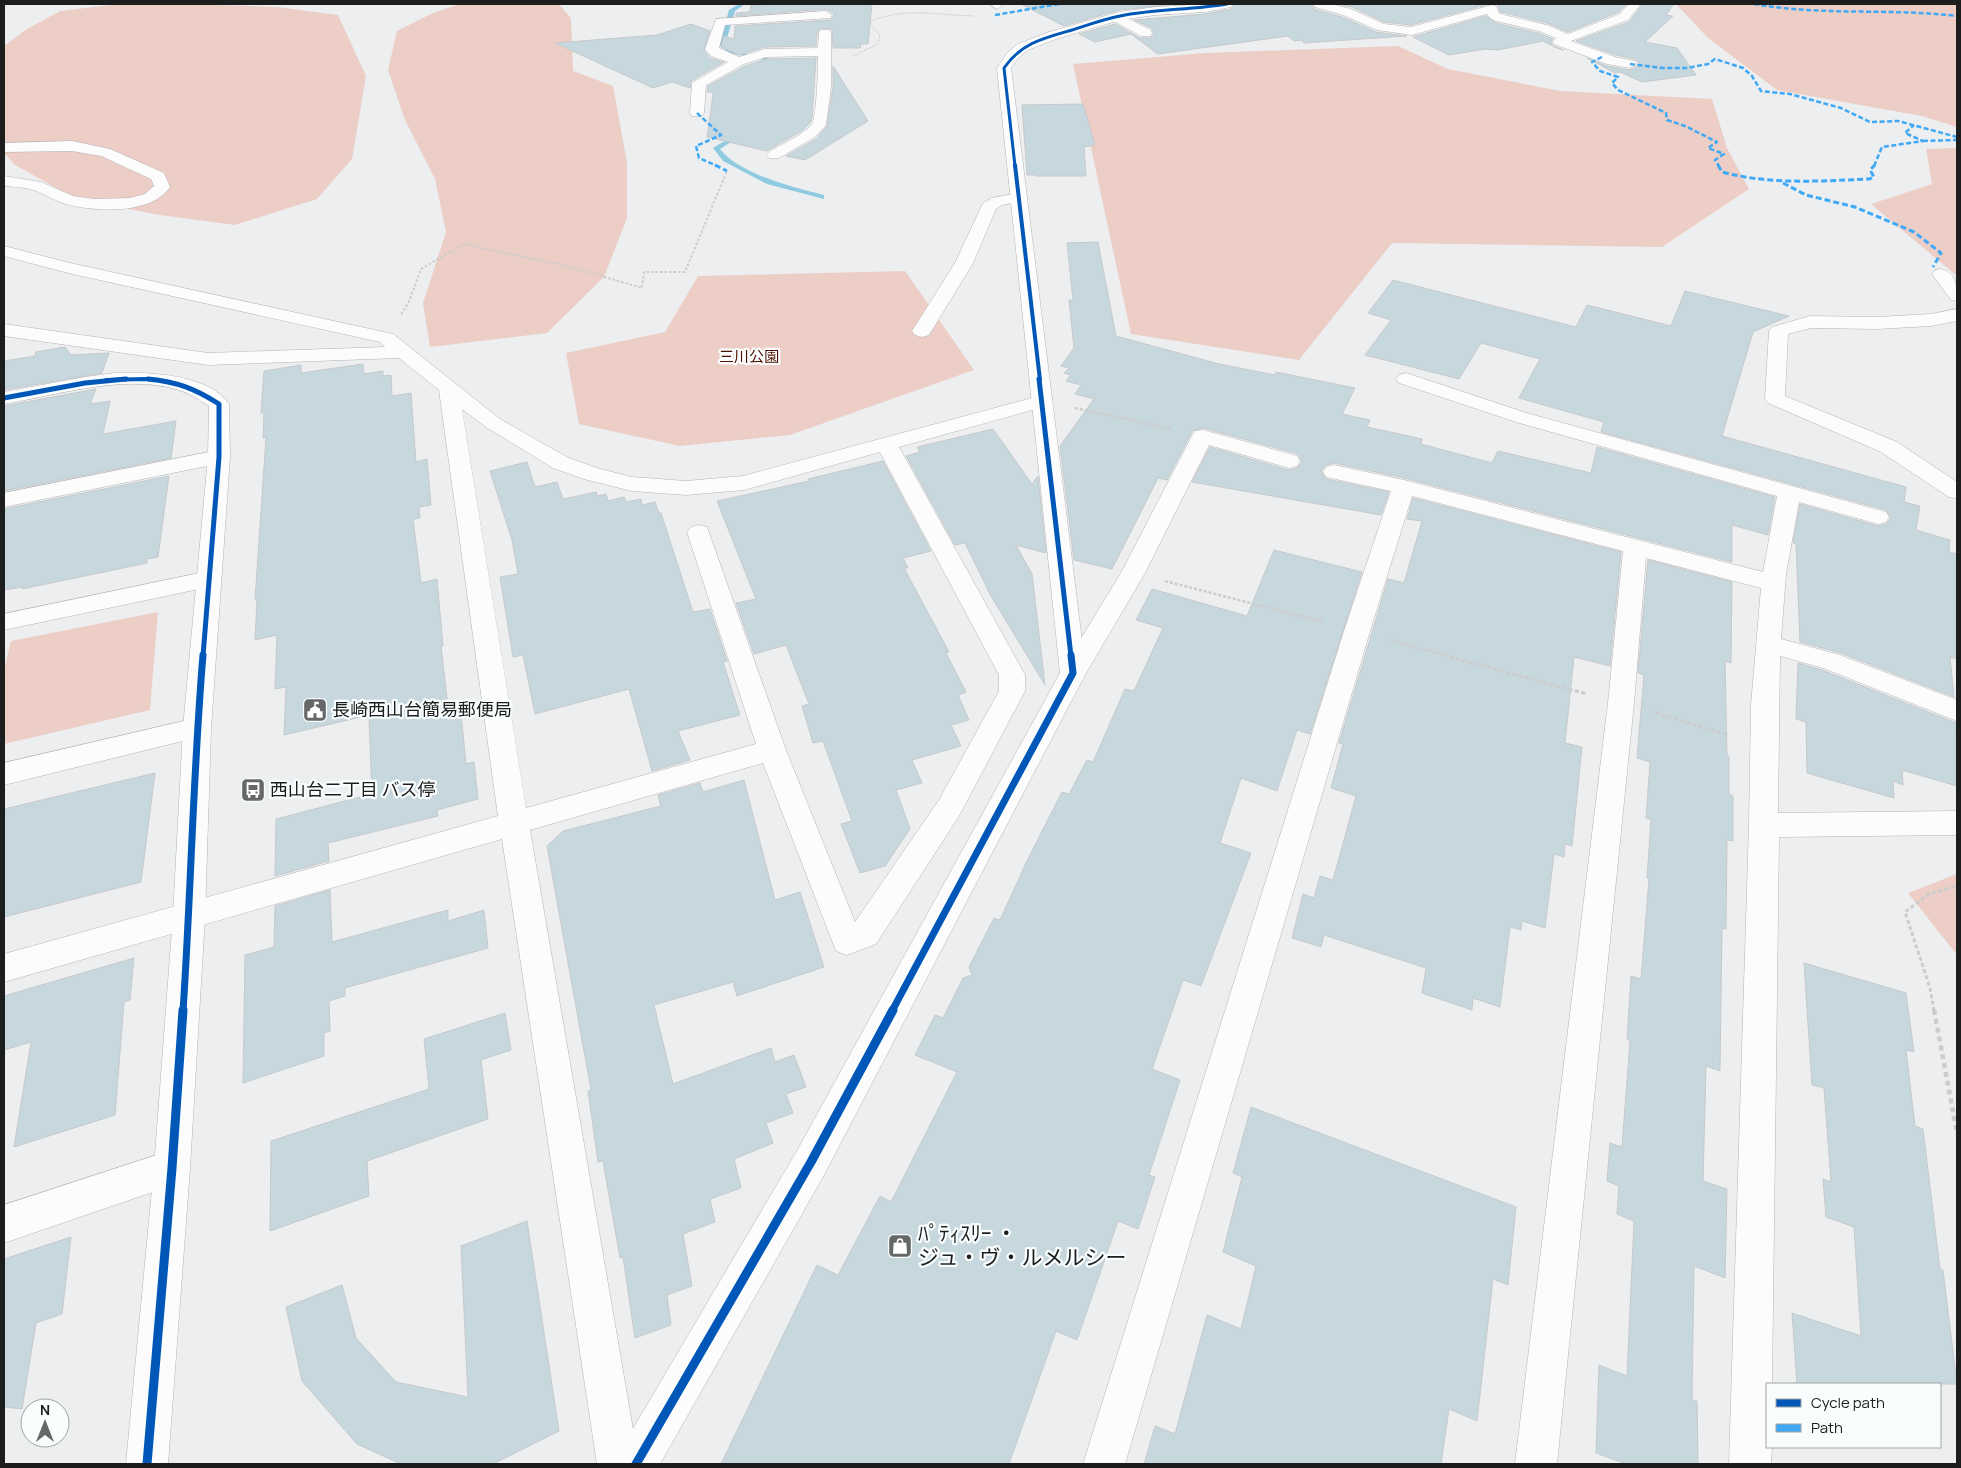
<svg xmlns="http://www.w3.org/2000/svg" width="1961" height="1468" viewBox="0 0 1961 1468" font-family="Manrope,'Noto Sans JP',sans-serif">
	<style>
		.green { fill: #eccec6 }
		.lines { fill: none; stroke-linecap: round; stroke-linejoin: round }
		.stream { fill: #8fcae1; fill-rule: evenodd }
		.building { fill: #c7d7de; stroke: #c7c9ca }
		.street-casing { stroke: #b2b4b5; stroke-width: 1 }
		.secondary-casing { stroke: #b2b4b5; stroke-width: 1 }
		.path-far4 { stroke: #cccccd; stroke-width: 1; stroke-dasharray: 2 1; stroke-linecap: butt }
		.path-far3 { stroke: #cccccd; stroke-width: 2; stroke-dasharray: 2.5 2; stroke-linecap: butt }
		.path-far2 { stroke: #cccccd; stroke-width: 2.5; stroke-dasharray: 3 2; stroke-linecap: butt }
		.path-far1 { stroke: #cccccd; stroke-width: 3; stroke-dasharray: 4 2.5; stroke-linecap: butt }
		.path { stroke: #cccccd; stroke-width: 4.5; stroke-dasharray: 5 4; stroke-linecap: butt }
		.street { fill: #fcfcfd; fill-rule: evenodd }
		.secondary { fill: #fcfcfd; fill-rule: evenodd }
		.quiet-far1 { stroke: #3fa9f5; stroke-width: 2.5; stroke-dasharray: 5 2.5; stroke-linecap: butt }
		.quiet { stroke: #3fa9f5; stroke-width: 3; stroke-dasharray: 6 3; stroke-linecap: butt }
		.cycleway-far4-casing { stroke: #f9fdfe; stroke-width: 4.5 }
		.cycleway-far3-casing { stroke: #f9fdfe; stroke-width: 5.5 }
		.cycleway-far2-casing { stroke: #f9fdfe; stroke-width: 8 }
		.cycleway-far1-casing { stroke: #f9fdfe; stroke-width: 10 }
		.cycleway-casing { stroke: #f9fdfe; stroke-width: 12 }
		.cycleway-far4 { stroke: #0057b8; stroke-width: 3 }
		.cycleway-far3 { stroke: #0057b8; stroke-width: 4 }
		.cycleway-far2 { stroke: #0057b8; stroke-width: 5 }
		.cycleway-far1 { stroke: #0057b8; stroke-width: 7 }
		.cycleway { stroke: #0057b8; stroke-width: 9 }
		.labels { text-anchor: middle; stroke-width: 4.5; stroke-linejoin: round; paint-order: stroke }
		.far-park-label { font-size: 15px; fill: #501000; stroke: #f9fdfe }
		.poi-label { font-size: 18px; fill: #1c1e1e; stroke: #f9fdfe; text-anchor: start }
		.near-poi-label { font-size: 21px; fill: #1c1e1e; stroke: #f9fdfe; text-anchor: start }
	</style>
	<rect width="100%" height="100%" fill="#eceef0"/>
	<!-- green -->
	<path class="green" d="M119,4H189L277,7L338,15L366,76L352,159L317,199L235,225L160,215L76,199L15,165L4,153V46L27,29L60,11Z
		M460,4H559L571,18L573,71L613,86L627,163V218L604,277L547,333L430,347L423,303L446,232L435,179L405,120L388,70L397,31L433,13Z
		M1676,4H1957V127L1922,116L1777,90L1708,38Z
		M1398,46L1448,69L1560,91L1712,99L1727,148L1749,189L1662,247L1392,243L1299,360L1131,334L1073,64L1205,53Z
		M1957,148V276L1871,204L1932,184L1926,149Z
		M905,271L974,370L790,435L680,446L579,424L566,353L665,332L698,276Z
		M158,612L150,710L4,744V669L11,641Z
		M1957,874V955L1908,893Z"/>
	<g class="lines">
		<!-- stream -->
		<path class="stream" d="M739,4H745L735,11L725,45L733,51L768,58L775,67L771,74L766,73L769,67L764,60L729,53L719,45L729,10Z
			M740,132L745,133L720,149C739,174 793,187 824,195V199L767,184L723,161L713,148Z"/>
	</g>
	<!-- building -->
	<path class="building" d="M789,4H872L868,44H861L860,48H833L832,29L820,28L817,33L816,46L765,47L739,55L721,47L724,36L734,39L735,26L830,20L834,16L833,13L826,9L736,16V13L750,12L751,5Z
		M1021,4H1179L1119,10L1064,26Z
		M1235,4H1311L1314,9L1342,17L1376,32L1407,36L1304,43L1302,40L1294,41L1288,36L1158,54L1131,34L1095,42L1079,34L1115,24L1140,38H1151L1154,34L1152,28L1134,20L1205,14L1231,9Z
		M1338,4H1489L1411,25L1384,22L1352,7Z
		M1495,4H1627L1619,12L1568,32L1547,23L1505,13L1500,12L1498,5Z
		M1643,4H1674L1666,15L1673,16L1645,42L1677,48L1696,75L1642,82L1620,72L1615,73L1587,58L1607,66L1630,70L1638,66L1639,63L1635,59L1616,55L1576,41L1629,22Z
		M1486,16L1496,23L1538,33L1553,39L1551,42L1553,46L1564,50L1557,48L1543,41L1498,50L1486,49L1449,55L1413,37Z
		M691,24L710,31L704,50L710,58L724,62L691,81L690,88L672,82L653,88L555,43L657,35Z
		M816,58L812,118L810,123L803,130L767,151L707,137L713,95L712,92H707L708,86L745,66L766,59Z
		M833,66L868,121L805,160L786,156L816,139L827,126L833,87Z
		M1083,104L1095,145L1084,147L1086,176H1036V175H1027L1022,105Z
		M1098,242L1116,336L1219,364L1275,375L1276,372L1355,388L1342,414L1370,420L1367,427L1422,439L1421,444L1492,463L1498,451L1591,473L1597,447L1775,497L1768,535L1732,525V562L1404,478L1334,463L1326,465L1321,471L1326,479L1389,492L1381,515L1192,482L1210,447L1288,470L1297,468L1302,462L1298,454L1203,428L1193,430L1167,480L1158,478L1112,569L1074,560L1060,446L1094,399L1075,394L1081,385L1066,381L1071,375L1064,373L1069,368L1061,366L1074,348L1069,300H1073L1067,243Z
		M1393,280L1576,327L1587,305L1671,326L1685,291L1789,316L1753,332L1722,436L1906,487L1904,502L1920,506L1916,530L1950,540L1949,552L1957,554V659L1950,657L1954,697L1841,653L1800,642L1796,544L1793,543L1800,504L1878,526L1886,524L1891,518L1886,510L1601,432L1604,422L1519,398L1540,359L1481,343L1459,379L1365,355L1391,320L1368,313Z
		M65,347L71,355L109,353L102,373L4,390V361L35,356L36,352Z
		M363,364L364,374L383,371V376L391,375L392,396L411,393L416,462L427,459L431,505L419,507L420,518L413,519L421,583L437,579L443,646H441L449,716L461,713L466,764L474,762L478,799L437,810L438,816L328,843L329,861L275,876L276,819L372,794L369,718L365,719V716L284,735L286,687L275,689L277,635L255,640L257,600H255L266,437L263,438L264,413H261L264,371L301,365V373Z
		M96,389L90,404L110,401L103,434L176,421L171,458L4,491V406Z
		M993,429L1032,484L1038,476L1046,553L1016,545L1032,574L1045,685L991,596L965,543L955,545L906,456L920,452L917,447Z
		M883,461L931,551L903,558L908,568H904L949,652L946,653L966,692L958,695L969,720L951,725L961,746L912,760L922,783L896,790L910,829L885,866L860,873L841,824L852,821L823,741L813,743L802,706L809,704L786,645L754,654L736,603L756,599L717,501L809,481L808,479Z
		M527,462L535,487L557,482L563,499L596,492L597,496L606,494L608,501L624,497L626,502L641,499L642,505L655,502L659,513H661L693,612L710,609L727,661L723,662L740,715L678,731L690,760L652,771L629,689L535,714L523,655L513,657L500,577L518,574L512,540L490,471Z
		M169,476L158,557L147,559V563L22,589L23,587L4,590V509Z
		M1413,498L1621,552L1610,666L1574,657L1565,743L1582,747L1572,846L1565,844L1564,857L1554,854L1545,928L1522,921L1521,930L1510,927L1500,1007L1473,998L1472,1010L1422,993L1426,968L1324,935L1321,947L1292,938L1303,894L1314,898L1320,876L1333,880L1356,796L1331,788L1343,744L1339,743L1388,579L1404,583L1422,521L1407,519Z
		M1274,550L1362,572L1310,734L1297,730L1277,791L1241,778L1220,843L1251,853L1201,986L1183,980L1152,1069L1180,1080L1149,1175L1155,1177L1138,1229L1118,1221L1077,1340L1056,1331L1009,1464H721L817,1265L838,1275L880,1196L891,1202L957,1072L915,1055L935,1015L943,1018L963,978L972,975L969,967L994,918L1000,920L1026,863L1062,792L1069,794L1087,760L1093,762L1125,689L1134,691L1163,628L1136,620L1152,589L1247,616Z
		M1648,560L1732,582L1731,663L1725,661L1727,756H1729V794L1733,796V841L1727,840L1726,929L1722,928L1720,1071L1706,1066L1703,1181L1727,1189L1725,1278L1694,1266L1692,1400L1697,1401L1698,1464H1626L1596,1453L1599,1365L1627,1376L1634,1221L1617,1214L1619,1186L1607,1181L1610,1143L1622,1147L1630,1041L1627,1039L1631,976L1641,979L1649,879L1647,878L1651,819L1646,818L1650,762L1637,758L1644,675L1638,673Z
		M1798,663L1822,670L1956,723L1957,786L1902,770L1903,785L1893,781L1894,798L1807,773L1806,722L1796,719Z
		M155,773L141,882L4,917V809Z
		M744,780L775,900L800,892L824,967L737,996L733,982L654,1005L673,1084L771,1048L775,1062L794,1055L806,1087L786,1094L793,1113L766,1123L773,1143L734,1159L741,1188L710,1199L715,1222L683,1234L692,1286L667,1295L671,1325L635,1338L623,1257L620,1258L603,1161L598,1162L588,1091L591,1090L547,846L563,831L661,806L658,795L700,783L703,792Z
		M330,890L332,942L448,910V921L484,910L488,948L345,988V996L329,1001L330,1031L324,1033V1056L243,1083L245,955L274,947L275,906Z
		M134,958L130,1000L124,1002L115,1115L14,1147L31,1042L4,1050V996Z
		M1804,963L1906,993L1914,1052L1906,1050L1915,1126L1923,1129L1940,1269L1943,1270L1957,1384H1797L1792,1313L1861,1336L1854,1227L1826,1217L1823,1179L1831,1182L1824,1088L1812,1085Z
		M505,1013L511,1050L481,1060L488,1119L367,1161L369,1196L270,1231L271,1141L429,1089L424,1039Z
		M1251,1107L1516,1207L1508,1285L1493,1279L1477,1421L1449,1409L1441,1464H1144L1155,1426L1175,1434L1207,1315L1241,1329L1256,1266L1223,1252L1242,1177L1233,1173Z
		M527,1221L559,1431L493,1464H401L357,1444L302,1381L286,1307L342,1285L356,1338L396,1382L468,1397L461,1246Z
		M71,1237L62,1314L36,1323L22,1409L4,1407V1259Z"/>
	<g class="lines">
		<defs>
			<path id="street" d="M989,4H1002L1003,5L997,9Z
				M1313,4H1331L1351,9L1384,24L1411,27L1492,5L1496,6L1499,13L1504,15L1547,25L1568,34L1620,14L1629,4H1641L1628,20L1571,41L1615,57L1635,61L1637,64L1630,68L1607,64L1554,44L1553,41L1556,38L1539,31L1496,21L1490,18L1487,14L1412,35L1377,30L1343,15L1315,7Z
				M826,11L832,15L830,18L725,25L719,48L739,57L765,49L818,48L819,33L820,30H830L831,33V87L826,125L815,137L779,158H769L766,155L769,152C778,146 807,133 812,124C817,112 818,70 818,56L766,57L744,64L706,85L704,113L702,116H692L690,113L692,83L728,62L711,56L705,49L716,19Z
				M1116,13L1151,30L1152,33L1151,36H1141L1112,20L1110,17L1112,14Z
				M72,141L110,149L164,173L170,187C151,215 95,212 66,204C54,201 43,192 30,189C22,187 12,187 4,186V176L41,182L73,196L94,199L130,198L145,194L154,186L151,179L101,156L72,151L4,152V143Z
				M1018,193L1024,195L1026,198L1024,201L1002,205L996,209L973,263L929,335L922,337L915,335L912,331L955,263L983,203L992,198Z
				M4,246L70,263L393,334L500,419L540,442L569,458L600,469L632,477L686,481L743,476L1043,395L1050,397L1053,401L1050,405L899,447L1025,675V691L959,816L876,944L847,955L836,951L763,763L530,830L639,1464H597L502,839L4,982V954L498,816L439,390L399,358L208,365L4,336V324L208,353L385,347L380,342L68,273L4,256ZM462,409L486,427L553,468L584,479L632,491L686,495L744,490L880,452L999,675V691L939,800L855,922L786,750L707,527L699,525L691,527L687,532L756,744L526,808Z
				M1941,269C1957,273 1957,288 1957,301L1951,300L1932,274L1935,270Z
				M1957,309V321L1931,326L1877,329L1811,328L1788,334L1785,396L1897,442L1957,482V499L1949,497L1881,452L1768,403L1765,399L1769,331L1772,327L1810,316L1877,317L1931,314Z
				M1406,373L1530,414L1886,512L1889,517L1886,522L1878,524L1799,502L1786,574L1781,639L1840,655L1957,700V721L1823,668L1780,656L1778,813L1957,811V835L1779,837L1772,1384H1767V1447H1772L1771,1464H1729L1749,825L1751,705L1761,588L1646,558L1634,703L1557,1464H1515L1608,703L1623,551L1412,496L1370,631L1125,1464H1083L1344,631L1391,491L1326,477L1323,472L1326,467L1334,465L1404,480L1763,572L1777,496L1516,422L1399,383L1396,379L1399,375Z
				M1203,430L1297,456L1300,461L1297,466L1289,468L1209,445L1145,573L1082,680L1073,682L1064,680L1060,673L1121,573L1192,436L1195,431Z
				M219,450L227,452L230,457L227,462L4,507V493Z
				M209,571L218,573L221,579L218,585L4,630V614Z
				M197,718L207,721L211,728L207,735L4,785V763Z
				M172,1150L185,1155L190,1168L185,1181L4,1243V1205Z"/>
			<path id="secondary" d="M1208,4H1233L1231,7L1205,12L1155,15L1120,20L1059,38L1028,50L1018,58L1011,68L1086,673L824,1175L660,1464H615L621,1449L798,1149L1060,673L997,68L1008,52L1018,44L1049,32L1119,12L1155,7Z
				M115,373C148,372 209,374 229,404L230,457L211,728L205,916L190,1168L168,1464H126L154,1168L173,916L183,728L208,457L209,406C202,402 196,397 189,394C135,370 59,395 4,404V392L85,377Z"/>
		</defs>
		<!-- street casing -->
		<use href="#street" class="street-casing"/>
		<!-- secondary casing -->
		<use href="#secondary" class="secondary-casing"/>
		<!-- path-far4 -->
		<path class="path-far4" d="M853,56L878,44L880,35L870,24L871,21C907,7 936,15 973,16"/>
		<!-- path-far3 -->
		<path class="path-far3" d="M401,314L408,304L421,269L464,244L571,267L642,288L644,272H685L727,171"/>
		<!-- path-far2 -->
		<path class="path-far2" d="M1075,408L1171,429
			M1165,581L1324,622
			M1390,640L1447,656"/>
		<!-- path-far1 -->
		<path class="path-far1" d="M1443,655L1587,694
			M1655,713L1729,735
			M1934,1011L1930,988L1905,912L1929,894L1957,886"/>
		<!-- path -->
		<path class="path" d="M1934,1010L1957,1133"/>
		<!-- street -->
		<use href="#street" class="street"/>
		<!-- secondary -->
		<use href="#secondary" class="secondary"/>
		<!-- quiet-far1 -->
		<path class="quiet-far1" d="M1754,4C1821,16 1889,8 1957,16
			M995,15L1059,4
			M1602,57L1592,62L1600,71L1618,77L1612,83L1618,90L1666,113L1667,120L1685,126L1717,142L1708,148L1724,154L1715,160L1719,166
			M1630,64L1662,68H1687L1708,64L1715,59L1743,68L1752,76L1761,91L1790,94L1841,108L1870,122L1898,121L1957,137
			M697,113L721,135L696,146L699,158L717,166
			M1923,141L1956,140
			M1874,166L1882,147L1923,141L1905,133L1914,125"/>
		<!-- quiet -->
		<path class="quiet" d="M715,165L727,171
			M1718,165L1722,172C1771,185 1819,181 1869,179L1874,177L1870,170L1875,165
			M1783,183L1806,195L1855,207L1914,232L1941,253L1933,267"/>
		<defs>
			<path id="cycleway-far4" d="M1015,166L1004,68C1021,43 1044,38 1072,30C1088,25 1104,19 1120,16C1155,9 1192,10 1227,4"/>
			<path id="cycleway-far3" d="M1015,165L1040,380
				M106,380L144,379L159,380"/>
			<path id="cycleway-far2" d="M148,379C177,382 194,388 219,404V457L203,656
				M1039,379L1071,656
				M4,398L85,383L126,379"/>
			<path id="cycleway-far1" d="M183,1011C191,892 193,773 203,655
				M892,1011L1073,673L1071,655"/>
			<path id="cycleway" d="M147,1464L172,1168L183,1010
				M636,1464L811,1162L893,1010"/>
		</defs>
		<!-- cycleway-far4 casing -->
		<use href="#cycleway-far4" class="cycleway-far4-casing"/>
		<!-- cycleway-far3 casing -->
		<use href="#cycleway-far3" class="cycleway-far3-casing"/>
		<!-- cycleway-far2 casing -->
		<use href="#cycleway-far2" class="cycleway-far2-casing"/>
		<!-- cycleway-far1 casing -->
		<use href="#cycleway-far1" class="cycleway-far1-casing"/>
		<!-- cycleway casing -->
		<use href="#cycleway" class="cycleway-casing"/>
		<!-- cycleway-far4 -->
		<use href="#cycleway-far4" class="cycleway-far4"/>
		<!-- cycleway-far3 -->
		<use href="#cycleway-far3" class="cycleway-far3"/>
		<!-- cycleway-far2 -->
		<use href="#cycleway-far2" class="cycleway-far2"/>
		<!-- cycleway-far1 -->
		<use href="#cycleway-far1" class="cycleway-far1"/>
		<!-- cycleway -->
		<use href="#cycleway" class="cycleway"/>
	</g>
	<!-- icons -->
	<defs>
		<symbol id="civic-square" viewBox="-11 -11 22 22"><rect x="-9" y="-9" width="18" height="18" rx="4" fill="#656768" stroke="#f9fdfe"/><path d="M-.6-6.5H3V-4.5H.6V-3L4-1V1h2V6H-6V1h2V-1L-.6-3ZM-1.2 2.5V6h2.4V2.5Z" fill="#fff"/></symbol>
		<symbol id="bus-square" viewBox="-11 -11 22 22"><rect x="-9" y="-9" width="18" height="18" rx="4" fill="#656768" stroke="#f9fdfe"/><path d="M-5-6H5V4H4V6H2V4H-2V6H-4V4H-5ZM-3.5-4V0h7V-4ZM-3.5 1.2v1.5H-2V1.2ZM2 1.2v1.5H3.5V1.2Z" fill="#fff"/></symbol>
		<symbol id="shop-square" viewBox="-11 -11 22 22"><rect x="-9" y="-9" width="18" height="18" rx="4" fill="#656768" stroke="#f9fdfe"/><path d="M-5-2.5h2.3a2.7 3.5 0 0 1 5.4 0H5L5.5 6h-11ZM-1.5-2.5h3a1.5 2.3 0 0 0-3 0Z" fill="#fff"/></symbol>
	</defs>
	<g fill-rule="evenodd">
		<use href="#civic-square" x="301" y="696" width="28" height="28"/>
		<use href="#bus-square" x="239" y="776" width="28" height="28"/>
		<use href="#shop-square" x="886" y="1232" width="28" height="28"/>
	</g>
	<g class="labels">
		<!-- far-park labels -->
		<g class="far-park-label">
			<text x="749" y="362">三川公園</text>
		</g>
		<!-- poi labels -->
		<g class="poi-label">
			<text x="332" y="716">長崎西山台簡易郵便局</text>
			<text x="270" y="796">西山台二丁目 バス停</text>
		</g>
		<!-- near-poi labels -->
		<g class="near-poi-label">
			<text x="918" y="1241">ﾊﾟﾃｨｽﾘｰ ・<tspan x="918" dy="24">ジュ・ヴ・ルメルシー</tspan></text>
		</g>
	</g>
	<!-- border -->
	<rect width="1961" height="1468" fill="none" stroke="#1c1e1e" stroke-width="10"/>
	<!-- legend -->
	<rect x="1766" y="1383" width="175" height="65" fill="#f9fdfe" stroke="#a1a4a4"/>
	<rect x="1776" y="1399" width="25" height="8" fill="#0057b8" stroke="#a1a4a4"/>
	<text x="1811" y="1408" font-size="15" fill="#1c1e1e">Cycle path</text>
	<rect x="1776" y="1424" width="25" height="8" fill="#3fa9f5" stroke="#a1a4a4"/>
	<text x="1811" y="1433" font-size="15" fill="#1c1e1e">Path</text>
	<!-- north arrow -->
	<g transform="translate(45 1423)"><circle r="24" fill="#f9fdfe" stroke="#a1a4a4"/>
	<path d="M0-4L9 19L0 12L-9 19Z" fill="#656768"/>
	<text y="-8" font-size="14" font-weight="bold" text-anchor="middle" fill="#1c1e1e">N</text>
	</g>
</svg>
